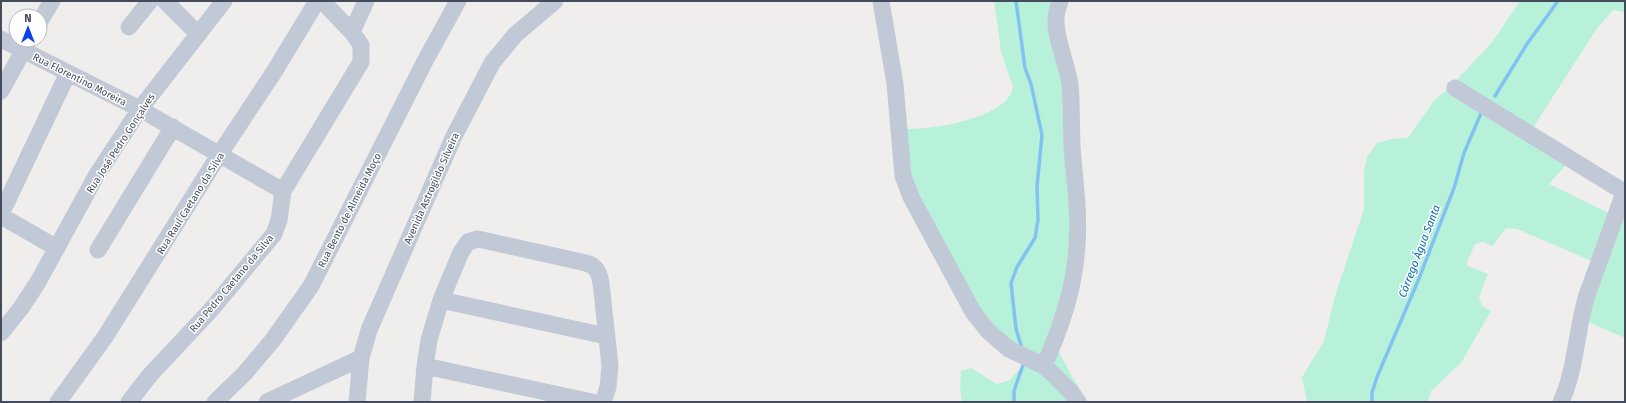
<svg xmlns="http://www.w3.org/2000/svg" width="1626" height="403" viewBox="0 0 1626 403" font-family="'Fira Sans',sans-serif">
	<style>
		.green { fill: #b8f1da }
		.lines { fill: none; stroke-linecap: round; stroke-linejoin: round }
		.stream { stroke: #82c2f1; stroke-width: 3.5 }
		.minor { stroke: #c2c9d6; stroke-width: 17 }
		.labels { text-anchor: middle; stroke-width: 3; stroke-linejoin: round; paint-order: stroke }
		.street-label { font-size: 10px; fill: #444c5c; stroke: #fff }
		.water-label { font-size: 11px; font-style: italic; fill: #0467af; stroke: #fff }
	</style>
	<rect width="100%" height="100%" fill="#f0eeed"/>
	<!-- green -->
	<path class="green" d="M994,1H1062L1076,212L1054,342L1070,373L1088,402H962L960,387L961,371L971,368L997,384L1010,380L1028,359L994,337L911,193L903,129C930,130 1008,119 1013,87L1001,52Z
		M1520,1H1625V12L1613,10L1596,30L1529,134L1566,165L1549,184L1611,214L1594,262L1517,229L1506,228L1493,246L1483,242L1475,244L1466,265L1488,274L1479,296L1482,306L1491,311L1461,363L1431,391L1428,402H1307L1302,377L1324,341L1335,296L1364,209V171L1367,157L1377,143L1391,139L1408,138L1433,102L1455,82L1493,41Z
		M1625,207V338L1588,322L1591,305Z"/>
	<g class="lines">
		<!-- stream -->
		<path class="stream" d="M1016,1L1025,68L1031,84L1042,135L1037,186L1038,220L1035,238L1017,267L1011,283L1016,329L1021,345
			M1495,96L1527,44L1558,1
			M1014,402V391L1024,362
			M1372,402V393L1377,377L1418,281L1454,188L1464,153L1482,111"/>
		<!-- minor -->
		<path class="minor" d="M165,1L197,33
			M881,1L895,84L903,176L911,197L973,312L988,331L1009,349L1044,366L1052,373L1070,391L1078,402
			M40,21L52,1
			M129,27L150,1
			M352,32L366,1
			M1,39L140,109L283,191
			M1455,88L1624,192
			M1,91L29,40
			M1,214L68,73
			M1,216L57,248
			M98,250L173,127
			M441,300L606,336
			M1,333L21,308L38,282L96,176L140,109L224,1
			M425,366L592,402
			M1044,366C1068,311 1081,266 1077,205C1076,185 1073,165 1072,145C1071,124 1072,104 1070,84C1067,65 1055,37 1056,19C1056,13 1058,7 1060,1
			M58,402L105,337L219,155L274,72L317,1
			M129,402L150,375L210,311L274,234L279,220L283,191L361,62V45L352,32L322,1
			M215,402L244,374L272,341L311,286L425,61L458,1
			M267,402L361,358
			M357,402L361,358L369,330L454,136L492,63L515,35L555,1
			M422,402L425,366L429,340L441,300L461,252L468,242L478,239L586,263C597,266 599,273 601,283L610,366L608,387L603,402
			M1561,402C1576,369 1576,333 1586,298L1625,190"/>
	</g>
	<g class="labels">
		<!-- street labels -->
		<g class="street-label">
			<text transform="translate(80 79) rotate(27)" y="4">Rua Florentino Moreira</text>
			<text transform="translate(120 143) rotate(-57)" y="4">Rua José Pedro Gonçalves</text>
			<text transform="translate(431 188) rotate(-66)" y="4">Avenida Astrogildo Silveira</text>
			<text transform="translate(190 203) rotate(-58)" y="4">Rua Raul Caetano da Silva</text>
			<text transform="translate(349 210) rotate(-63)" y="4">Rua Bento de Almeida Moço</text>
			<text transform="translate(231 283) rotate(-50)" y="4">Rua Pedro Caetano da Silva</text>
		</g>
		<!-- water labels -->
		<g class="water-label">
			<text transform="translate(1419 251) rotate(-69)" y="4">Córrego Água Santa</text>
		</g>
	</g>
	<!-- border -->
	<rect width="1626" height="403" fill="none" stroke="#444c5c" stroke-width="4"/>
	<!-- north arrow -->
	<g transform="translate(28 28)"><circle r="19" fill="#ffffff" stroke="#b4b7be"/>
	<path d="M0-3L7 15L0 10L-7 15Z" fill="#0e3fe8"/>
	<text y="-6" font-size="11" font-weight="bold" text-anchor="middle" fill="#444c5c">N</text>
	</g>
</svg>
